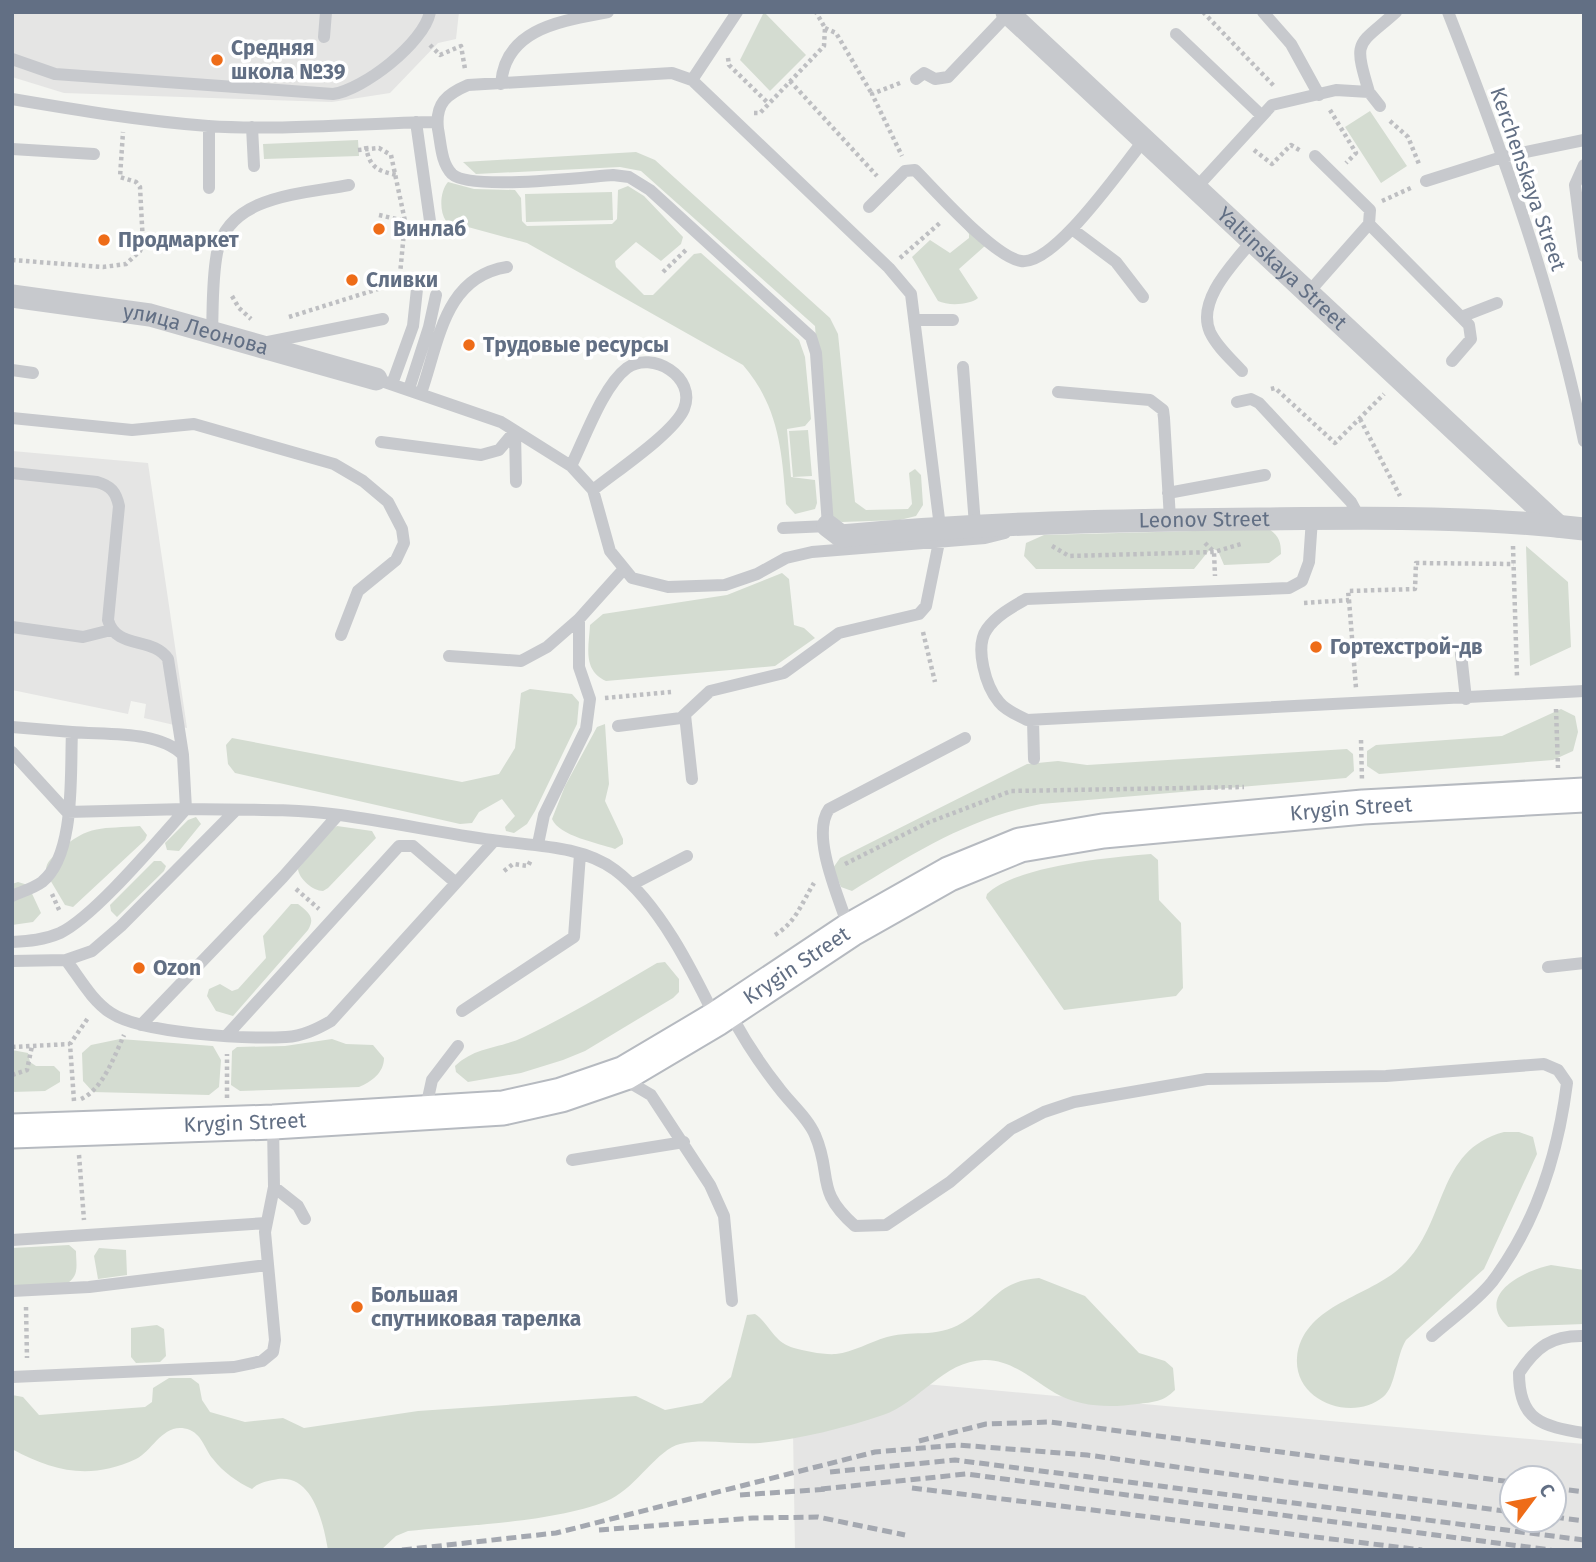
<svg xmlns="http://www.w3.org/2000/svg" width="1596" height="1562" viewBox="0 0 1596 1562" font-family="'Fira Sans',sans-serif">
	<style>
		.built { fill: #e5e5e4; fill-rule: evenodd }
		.green { fill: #d4dcd1 }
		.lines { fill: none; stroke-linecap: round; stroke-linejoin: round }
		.secondary-casing { stroke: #b6bac0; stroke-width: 37 }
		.path { stroke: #bebfc2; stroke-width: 4.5; stroke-dasharray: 3.5 3.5; stroke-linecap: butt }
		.lane { stroke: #c7c9cd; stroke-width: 12 }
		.street { stroke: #c7c9cd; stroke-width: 23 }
		.secondary { stroke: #fff; stroke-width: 33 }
		.rail { stroke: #a4a8b0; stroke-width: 5; stroke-dasharray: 10 5; stroke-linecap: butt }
		.poi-dot { fill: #ee6c18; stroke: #fff; stroke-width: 2.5 }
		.labels { text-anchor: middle; stroke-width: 7; stroke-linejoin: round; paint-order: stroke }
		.poi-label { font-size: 21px; font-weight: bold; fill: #626f84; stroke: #fff; text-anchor: start }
		.street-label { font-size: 21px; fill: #626f84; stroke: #fff }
	</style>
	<rect width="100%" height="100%" fill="#f4f5f1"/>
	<!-- built -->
	<path class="built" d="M12,12H459L456,39L438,43L390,93L332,102L64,93L12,77Z
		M12,451L148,463L187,728L144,718L146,704L131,701L128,714L12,690Z
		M792,1372L1584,1444V1550H795ZM1512,1478H1554V1520H1512Z"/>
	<!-- green -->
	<path class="green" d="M764,12L806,55L770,91L740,60Z
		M1370,111L1407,166L1381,183L1345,127Z
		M358,140L359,156L264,159L263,144Z
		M636,152L655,160L830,318L838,334L855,502L866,510L908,509L912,504L909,473L915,469L921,475L923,505L916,516L900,520L842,522L834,520L829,509L815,326L641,171L620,167L476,174L463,162Z
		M448,182L474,189L515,190L521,198L522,221L527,226L612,224L617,219L618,190L628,186L644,196L683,237L681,244L661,261L636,242L615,261L616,267L644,295H653L694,254L701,253L799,340L805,357L811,419L805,426L787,429L791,477L815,480L817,503L815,509L795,514L786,504C782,451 779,407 743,365L527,243L446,221C439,211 440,191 448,182Z
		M612,192L613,220L526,222L525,194Z
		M956,218L986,245L959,269L978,298C970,305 948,306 938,301L912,257L930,240L950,253L969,238V234Z
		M808,430L812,476L793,477L789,431Z
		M1269,529C1279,536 1281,542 1281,554L1269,563L1224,565L1218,551L1211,548L1194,569H1036L1024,556L1026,543L1044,535Z
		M1526,546L1568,582L1571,647L1530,666Z
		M782,573L789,579L794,625L804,628L815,638L775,666L606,681C582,670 589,646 590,625L603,614L727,595Z
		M530,689L572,694L579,702L577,724L535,811L527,824L514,833L506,831L505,827L515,816L502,799L479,812L472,823L460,824L235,773L228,764L226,745L232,738L462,782L499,774L515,748L521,693Z
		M1561,709L1575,716L1578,732L1573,751L1553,760L1379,774L1367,766V751L1376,745L1502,736Z
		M605,724L609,784L605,801L623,839V844L615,849C598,843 559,836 552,819L565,786L597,727Z
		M1347,749L1353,754L1354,771L1346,778L1041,804C969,818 914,853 852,891L841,887L833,868L840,858L1027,764L1058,761L1087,765Z
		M196,817L201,824L179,851L167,850L165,843L188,820Z
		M140,826L147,835L145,840L73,907L65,905L46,873C45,862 52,858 59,851C88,824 103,829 140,826Z
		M337,826L372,831L376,838L328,888L323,891C313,891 299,879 298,869L331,830Z
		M1151,854L1158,860L1159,900L1181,923L1183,988L1176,996L1064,1010L986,898L987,894C1016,866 1111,857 1151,854Z
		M154,861H161L166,866L164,871L117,917L111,911L110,905Z
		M18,882L28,885L41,913L33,922L12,925V884Z
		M291,904H298C308,912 316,917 308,930L233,1016L216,1011L207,996L209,989L220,984L232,991L238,989L266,958L263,936Z
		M665,962L679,979V992L673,998L585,1051L563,1060L521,1073L468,1082L456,1072L455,1066C476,1046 499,1049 524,1037C570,1015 613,989 657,963Z
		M120,1039L213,1046L221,1060L219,1087L209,1095L93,1092L83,1081L82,1053L91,1045Z
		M332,1039L346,1044L373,1045L384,1058C384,1073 371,1082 359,1087L240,1091L231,1085L232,1051L237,1047L285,1046Z
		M12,1050L28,1053L30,1062L36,1066H54L60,1072V1082L45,1091L12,1092Z
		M1504,1132H1519L1533,1137L1537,1154L1484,1269L1406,1340C1396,1356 1396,1387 1383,1397C1353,1422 1294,1402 1297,1358C1302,1304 1371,1297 1402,1266C1448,1223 1435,1150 1504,1132Z
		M69,1245L76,1251C76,1265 80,1276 66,1284L12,1286V1248Z
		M99,1248L126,1250L127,1275L98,1279L94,1256Z
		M1551,1265L1584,1270V1324L1508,1327C1474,1295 1523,1271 1551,1265Z
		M1039,1278L1085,1296L1139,1353L1165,1361L1173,1368L1175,1390C1163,1402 1154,1402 1137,1404C1110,1408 1079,1407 1055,1393C1033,1380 1011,1359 984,1360C943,1361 919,1403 883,1415C844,1428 801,1439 760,1443C734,1445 705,1438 680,1444C658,1449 637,1486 611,1499C562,1522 465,1525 408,1531L396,1536L381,1550H328C323,1522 313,1475 278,1479C268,1481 259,1482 252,1489C237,1482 223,1472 213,1459C205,1450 203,1436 190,1430C164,1420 154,1450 136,1459C91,1480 54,1472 12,1449V1395L23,1397L39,1415L145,1407L152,1402L153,1388L169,1378H191L199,1384L202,1400L210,1412L245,1422L283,1418L304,1428L418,1411L636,1396L665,1410L702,1403L731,1377L747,1315L755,1314C770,1324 773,1342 794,1348C804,1351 824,1355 836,1354C853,1352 870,1342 887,1337C917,1329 939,1340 968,1319C996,1299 1000,1281 1039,1278Z
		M157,1325L164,1329L166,1356L160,1362L136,1363L131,1357V1328Z"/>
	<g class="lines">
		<defs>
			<g id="secondary">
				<path id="s4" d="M12,1131L273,1122L503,1108L561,1095L625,1073L716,1019L850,930L949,874L1020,845L1103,831L1363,807L1584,795"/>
			</g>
		</defs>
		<!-- secondary casing -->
		<use href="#secondary" class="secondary-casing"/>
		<!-- path -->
		<path class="path" d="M1203,12L1275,87
			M825,28L836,33L872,94
			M430,45L440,55L461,46L465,69
			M728,58L729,65L769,104
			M790,81L877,176
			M900,83L872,94L902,156
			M1330,110L1356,153L1346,163
			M754,113H760L824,46L825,28L816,12
			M1390,121L1408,137L1419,164
			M366,146C369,167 377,171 397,175
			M358,150L379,148L391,155L405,221L399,285
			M1254,150L1272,164L1291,145L1301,151
			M1382,201L1413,187
			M379,215L405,221
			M900,258L941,222
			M12,260L103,267L126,264L140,251L143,244L140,187L136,182L120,177L123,132
			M663,272L688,248
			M232,296L239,308L251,319
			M289,317L378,289
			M1271,389L1275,388L1335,443L1384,394
			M1360,419L1400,496
			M1205,543L1214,552L1215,576
			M1052,546L1069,556L1214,552L1241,544
			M1513,546L1517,677
			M1349,600L1356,688
			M1304,603L1349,600L1348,591L1415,589L1416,563L1514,564
			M923,632L935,682
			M605,698L671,692
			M1556,709L1558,768
			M1361,740L1362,781
			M845,864L927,823L1011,791L1244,787
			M504,871L513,864L528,866L531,860
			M296,889L319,909
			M52,894L60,912
			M775,935C797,921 801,904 814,883
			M12,1047L70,1044
			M12,1075L27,1070L32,1046
			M227,1098V1054
			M81,1099C103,1089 114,1057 124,1035
			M74,1101L70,1044L88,1018
			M79,1155L84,1220
			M26,1307L27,1358"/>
		<!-- lane -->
		<path class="lane" d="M737,12L692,80L672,73L468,85C447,94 435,103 438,129C441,144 441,163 452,174C470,191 584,177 613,175L629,177L650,190L811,337L816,353L828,526L783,528
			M1263,12L1291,44L1319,95
			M1448,12C1503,152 1554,294 1584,441
			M1176,34L1261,115
			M324,37L326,12
			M12,59L55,74L333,94C363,90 424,43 430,12
			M916,79L924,73L935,79L948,77L1008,14
			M692,80L889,268L911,294L940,527
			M501,84C505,28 562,21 608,12
			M1369,92L1380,106
			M12,99C77,110 142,121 208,126C284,131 361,123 437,122
			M416,122L430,221
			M252,127L254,166
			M12,149L94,154
			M1315,156L1370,210L1369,224L1469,325L1471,339L1452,361
			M1584,165L1575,185L1584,256
			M1426,181L1502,157L1584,140
			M209,188V126
			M1196,188L1272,105L1336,90L1369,92C1353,38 1357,47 1396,12
			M869,207L905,171L915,170C936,191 994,257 1021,261C1055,266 1123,165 1145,139
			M1072,229L1116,262L1143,297
			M1308,293L1369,224
			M1461,317L1497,303
			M917,320H953
			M212,333C213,307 212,279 217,253C228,195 302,194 349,185
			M263,343L383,319
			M963,367L975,525
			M12,370L33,373
			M1242,371C1231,359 1217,347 1210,332C1196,300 1234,263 1252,241
			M376,379L501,422L571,466L593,490L610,551L632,578L668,587L725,585L757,574L786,558L812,552L985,538L1005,533
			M392,384L413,326L417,289
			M409,389L429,327L436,295
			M1058,392L1150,400L1163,410L1164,418L1170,519
			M421,393C439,342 444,277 507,267
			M1237,402L1251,399L1259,403L1351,502L1359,517
			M12,418L132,430L194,424L334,464L363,481L388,502L402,529L404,543L396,560L358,591L341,635
			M515,431L516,482
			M381,442L481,455L499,450L515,431
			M571,466C585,438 603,386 627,368C652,350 697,377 684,409C674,433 615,472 593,490
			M12,473L97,482C111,486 116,492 119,506L108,620C116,650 153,636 168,659L183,755
			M1168,493L1265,475
			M1312,519L1309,562L1302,581L1289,588L1026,599C1012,607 996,616 987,629C974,647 986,687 999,702C1006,711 1018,715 1027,720L1584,691
			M12,627L83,637L111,630
			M1461,654L1466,699
			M449,656L521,661L547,647L579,619
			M685,715L692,779
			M1033,720L1034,759
			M618,726L681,718L710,691L784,673L839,633L919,614L926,606L939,542
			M12,727L72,732
			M12,752L67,812L186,809L183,755C158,730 106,735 72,732C70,772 76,855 42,882C34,888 21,892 12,896
			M538,844L544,815L586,729L590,699L579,667V619L623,570
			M633,884L687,856
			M849,929C840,900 810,836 829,809L965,738
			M12,942C29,941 44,940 60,933C95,916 158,840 186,809C237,810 290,808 340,815C391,822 442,833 492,840C532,846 581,845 615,870C659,903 692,970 716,1019
			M66,960C79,977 92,1001 111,1013C143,1034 247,1039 286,1037C303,1036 317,1029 331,1021L494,841
			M12,961L66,960L92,951L121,926L236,810
			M1548,967L1584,963
			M462,1011L574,937L580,854
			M729,1011C743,1038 760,1064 779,1088C790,1103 808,1118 815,1135C833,1176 814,1190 855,1226L886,1225L950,1182L1011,1129L1044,1112L1074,1102L1207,1079L1386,1076L1544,1064L1558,1070L1567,1083C1558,1154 1536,1224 1492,1282C1476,1302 1451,1319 1432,1336
			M141,1025L283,877L338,815
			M227,1035L399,846H413L456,883
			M625,1073L634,1085L651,1095L710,1185L724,1216L732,1301
			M425,1112L432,1080L458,1046
			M572,1160L684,1142
			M274,1187L298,1206L305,1219
			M12,1240L266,1223
			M12,1291L89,1287L267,1265
			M1584,1336C1552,1335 1536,1347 1519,1373C1519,1421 1542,1426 1584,1433
			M12,1377L234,1367L262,1361L273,1352L275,1340L265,1232L274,1187L273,1123"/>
		<!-- street -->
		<g class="street">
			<path id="s1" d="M1007,12L1558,526"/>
			<path id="s2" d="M12,296L150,315L376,379"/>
			<path id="s3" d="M828,526L841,536C981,523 1120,520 1260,519C1369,518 1476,516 1584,529"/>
		</g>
		<!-- secondary -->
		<use href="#secondary" class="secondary"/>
		<!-- rail -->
		<path class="rail" d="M919,1441L986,1424L1050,1422L1512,1482
			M830,1472L955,1460L1584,1540
			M912,1488L1422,1550
			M1554,1488L1584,1492
			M821,1489L966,1474L1551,1550
			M740,1495L828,1489
			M1554,1517L1584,1521
			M599,1530L753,1518L818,1517L905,1535
			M402,1550L556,1533L875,1452L958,1445L1087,1455L1512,1512"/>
	</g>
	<!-- markers -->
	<g class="poi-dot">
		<circle cx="217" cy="60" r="7"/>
		<circle cx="379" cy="229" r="7"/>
		<circle cx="104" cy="240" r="7"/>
		<circle cx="352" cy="280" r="7"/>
		<circle cx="469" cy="345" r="7"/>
		<circle cx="1316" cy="647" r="7"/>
		<circle cx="139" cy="968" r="7"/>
		<circle cx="357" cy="1307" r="7"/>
	</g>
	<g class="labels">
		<!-- poi labels -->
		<g class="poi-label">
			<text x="231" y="55">Средняя<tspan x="231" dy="24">школа №39</tspan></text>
			<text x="393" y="236">Винлаб</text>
			<text x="118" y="247">Продмаркет</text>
			<text x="366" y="287">Сливки</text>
			<text x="483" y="352">Трудовые ресурсы</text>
			<text x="1330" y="654">Гортехстрой-дв</text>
			<text x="153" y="975">Ozon</text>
			<text x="371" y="1302">Большая<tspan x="371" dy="24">спутниковая тарелка</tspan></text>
		</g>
		<!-- street labels -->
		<g class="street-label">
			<text transform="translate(1528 179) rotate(71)" y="7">Kerchenskaya Street</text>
			<text dy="7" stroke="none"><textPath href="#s1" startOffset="376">Yaltinskaya Street</textPath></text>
			<text dy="7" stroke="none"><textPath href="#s2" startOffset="187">улица Леонова</textPath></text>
			<text dy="7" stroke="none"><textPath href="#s3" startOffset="380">Leonov Street</textPath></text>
			<text dy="7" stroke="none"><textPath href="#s4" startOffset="1409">Krygin Street</textPath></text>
			<text dy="7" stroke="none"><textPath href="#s4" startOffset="821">Krygin Street</textPath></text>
			<text dy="7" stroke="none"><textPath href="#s4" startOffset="233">Krygin Street</textPath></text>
		</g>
	</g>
	<!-- border -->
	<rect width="1596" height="1562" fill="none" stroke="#626f84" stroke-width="28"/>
	<!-- north arrow -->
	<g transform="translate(1533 1499) rotate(58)"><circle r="33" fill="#ffffff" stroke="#c0c5ce" stroke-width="2"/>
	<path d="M0-5L12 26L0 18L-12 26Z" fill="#ee6c18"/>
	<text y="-10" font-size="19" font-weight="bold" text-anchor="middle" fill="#626f84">С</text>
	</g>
</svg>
